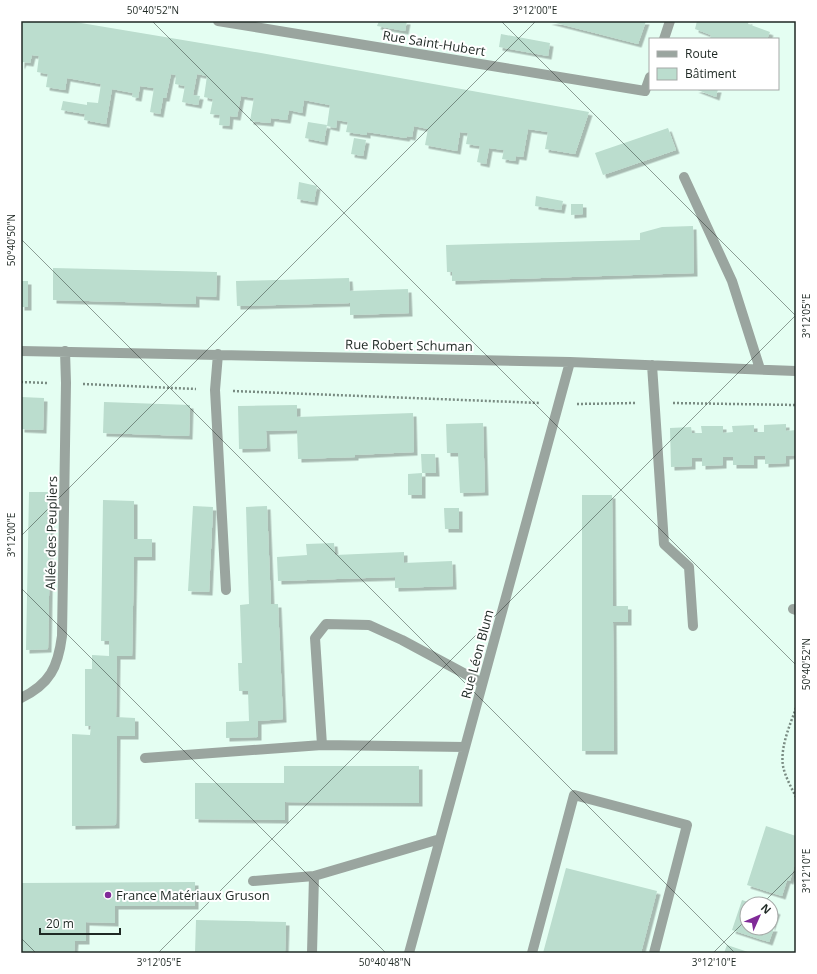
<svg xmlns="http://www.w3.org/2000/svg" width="817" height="974" viewBox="0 0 817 974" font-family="'Open Sans',sans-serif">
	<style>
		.building { fill: #bbddce; filter: url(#shadow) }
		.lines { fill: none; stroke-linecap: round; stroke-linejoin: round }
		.path { stroke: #798b82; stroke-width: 2.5; stroke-dasharray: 2 2; stroke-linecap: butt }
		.minor { stroke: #9aa59f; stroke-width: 10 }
		.ticks { fill: none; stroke: #1f2924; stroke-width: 1; stroke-opacity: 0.45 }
		.poi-dot { fill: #802a98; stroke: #fff; stroke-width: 1.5 }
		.labels { text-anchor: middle; stroke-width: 4; stroke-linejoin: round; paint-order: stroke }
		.street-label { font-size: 13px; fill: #1f2924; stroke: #fff }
		.poi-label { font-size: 13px; fill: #1f2924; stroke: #fff; text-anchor: start }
		.neatline { fill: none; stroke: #1f2924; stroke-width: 1.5 }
		.ticks-label { font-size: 10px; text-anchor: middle; fill: #1f2924 }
	</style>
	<defs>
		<filter id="shadow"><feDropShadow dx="3.5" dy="3.5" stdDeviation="0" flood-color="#0004"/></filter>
	</defs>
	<rect width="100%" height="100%" fill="#e4fef2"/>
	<!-- building -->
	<path class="building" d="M21,21H69L261,53L589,112L575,154L545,149L548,132L528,129L523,157L516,156L515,161L502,159L504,150L489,148L486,164L477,162L480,146L466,144L468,133L460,132L457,151L425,145L428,129L414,126L412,137L407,136L406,138L367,132V135L346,132L348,122L337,120L336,128L327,126L330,105L304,100L302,113L289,110L287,120L271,118L270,123L250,121L254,98L241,96L237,117L230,116L229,126L219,125L220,115L210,114L213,99L204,97L207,76L197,74L193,95L200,96L198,105L182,102L185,86L175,84L176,75L171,74L166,98H163L160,114L150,112L154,88L140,86L138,98L132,97L133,93L112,89L106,124L84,120L85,114L61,110L63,101L87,105V102L98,103L101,84L67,78L65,90L46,87L48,74L37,72L39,56L32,55L30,63L23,62L21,66Z
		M379,21H407L405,31L377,26Z
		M548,21H646L638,44Z
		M697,21H749L748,24L770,32L767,39H710L711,35L695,29Z
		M501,34L550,43L548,56L499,47Z
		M695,89H718L716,97Z
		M308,122L327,125L324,142L305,138Z
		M668,128L676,150L603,175L595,153Z
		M354,138L366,140L363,156L351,154Z
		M299,182L317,186L314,202L297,199Z
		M536,196L563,201L561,210L535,206Z
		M571,204H583V214L571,215Z
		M693,226L694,273L452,281V272H447L446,245L640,240V233L662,227Z
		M53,268L217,272L216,297L196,296V304L53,300Z
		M349,278L350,291L408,289L409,313L350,315V303L237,306L236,281Z
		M21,281H28V307H21Z
		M21,397L44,398L43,430L21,429Z
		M104,402L190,405L189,436L103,433Z
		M297,405V417L413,413L414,452L355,455V457L298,459L297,430L266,431L267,448L239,449L238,406Z
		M483,423L485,492L460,493L458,453H447L446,424Z
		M786,424V431L796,430V455L786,456V463L765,464V456H754V465H733V457H723V465L702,466V458H692V466L671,467L670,428L691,427L692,433H702L701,426H723V433L733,432L732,426L754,425V432H764V425Z
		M421,454H435L436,473H422V495H408V474L422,473Z
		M29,492H51L48,649L26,650Z
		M582,495H612L613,606H628V622H613L614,751H582Z
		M103,500L134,501V539H152V557H134L132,656H117L116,717L135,718V736H117L116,825L72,826V734L90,735L91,726H85V669H92V655L109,656V641H101Z
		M193,506L213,507L209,592L188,591Z
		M267,506L271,604H278L283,719L258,721V737L226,738V722L249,721L248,691H239L238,663H242L240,605L249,604L246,507Z
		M444,508H459V529H445Z
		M334,543L335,555L404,552V563L452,561L453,586L395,588V577L278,581L277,557L307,555L306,544Z
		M284,766H419V803L285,802V820L195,819V783H284Z
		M766,826L796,836V860L790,881L787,880L782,896L747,885Z
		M566,868L657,891L641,953H543Z
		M195,882V906H115V923L86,922V941H75L74,953H21V883Z
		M742,900L754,904H747V928H774L769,942L732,930Z
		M771,909L777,911L771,928Z
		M196,920L286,922L285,953H195Z
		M727,945L751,953H724Z"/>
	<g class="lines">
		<!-- path -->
		<path class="path" d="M21,382L48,383
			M83,384L196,389
			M233,391L540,403
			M673,403L796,405
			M577,404L636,403
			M796,708C790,725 780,747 783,766C785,776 791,787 796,797"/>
		<!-- minor -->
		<path class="minor" d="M218,21L645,91L650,77
			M664,39L670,21
			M684,177L732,281L760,369
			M21,351L570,362L796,371
			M218,354L215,390L226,590
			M652,365L664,544L689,567L693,626
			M793,609L796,610
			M21,698C50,684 58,667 62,636L66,383L65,351
			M322,745L315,638L326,624L369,625L402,640L482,683
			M145,758L322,745L465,747
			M253,881L314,876
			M312,953L314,876L440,839
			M409,953L570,362
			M532,953L574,795L687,825L654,953"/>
	</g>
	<!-- ticks -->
	<path class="ticks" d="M152,21L796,665M501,21L796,316M21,239L735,953M21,536L536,21M21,588L386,953M762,904L796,870M21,938L36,953M158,953L796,315M713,953L747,919"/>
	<!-- markers -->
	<circle class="poi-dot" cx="108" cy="895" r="4"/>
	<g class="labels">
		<!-- street labels -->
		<g class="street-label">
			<text transform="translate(434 43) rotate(9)" y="5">Rue Saint-Hubert</text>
			<text transform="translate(409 345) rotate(1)" y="5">Rue Robert Schuman</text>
			<text transform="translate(51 533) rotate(-89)" y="5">Allée des Peupliers</text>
			<text transform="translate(477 654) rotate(-75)" y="5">Rue Léon Blum</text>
		</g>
		<!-- poi labels -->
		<g class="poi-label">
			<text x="116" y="900">France Matériaux Gruson</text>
		</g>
	</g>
	<!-- border -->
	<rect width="817" height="974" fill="none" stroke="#ffffff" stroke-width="44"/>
	<!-- legend -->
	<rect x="649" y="38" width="130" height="52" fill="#ffffff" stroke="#a5a9a7"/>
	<rect x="657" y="51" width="20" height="6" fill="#9aa59f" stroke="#a5a9a7"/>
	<text x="685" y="58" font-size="12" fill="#1f2924">Route</text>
	<rect x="657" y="68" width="20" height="12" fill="#bbddce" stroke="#a5a9a7"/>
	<text x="685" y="78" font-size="12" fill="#1f2924">Bâtiment</text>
	<!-- north arrow -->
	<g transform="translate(759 916) rotate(45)"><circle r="19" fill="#ffffff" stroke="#a5a9a7"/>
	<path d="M0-3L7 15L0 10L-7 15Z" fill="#802a98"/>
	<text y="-6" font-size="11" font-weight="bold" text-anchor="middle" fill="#1f2924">N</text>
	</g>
	<!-- scale -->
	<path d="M40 928v6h80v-6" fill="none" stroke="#1f2924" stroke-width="2"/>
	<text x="46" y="928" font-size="12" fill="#1f2924" stroke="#ffffff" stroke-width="3" paint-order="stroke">20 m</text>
	<rect x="22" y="22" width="773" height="930" class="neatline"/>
	<g class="ticks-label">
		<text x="153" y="14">50°40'52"N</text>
		<text x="535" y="14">3°12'00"E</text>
		<text transform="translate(11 240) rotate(-90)" y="4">50°40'50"N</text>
		<text transform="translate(806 316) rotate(-90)" y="4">3°12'05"E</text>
		<text transform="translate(11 535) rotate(-90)" y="4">3°12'00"E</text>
		<text transform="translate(806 664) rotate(-90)" y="4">50°40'52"N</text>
		<text transform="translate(806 871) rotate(-90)" y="4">3°12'10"E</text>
		<text x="159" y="966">3°12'05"E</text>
		<text x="385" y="966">50°40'48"N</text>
		<text x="714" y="966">3°12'10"E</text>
	</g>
</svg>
